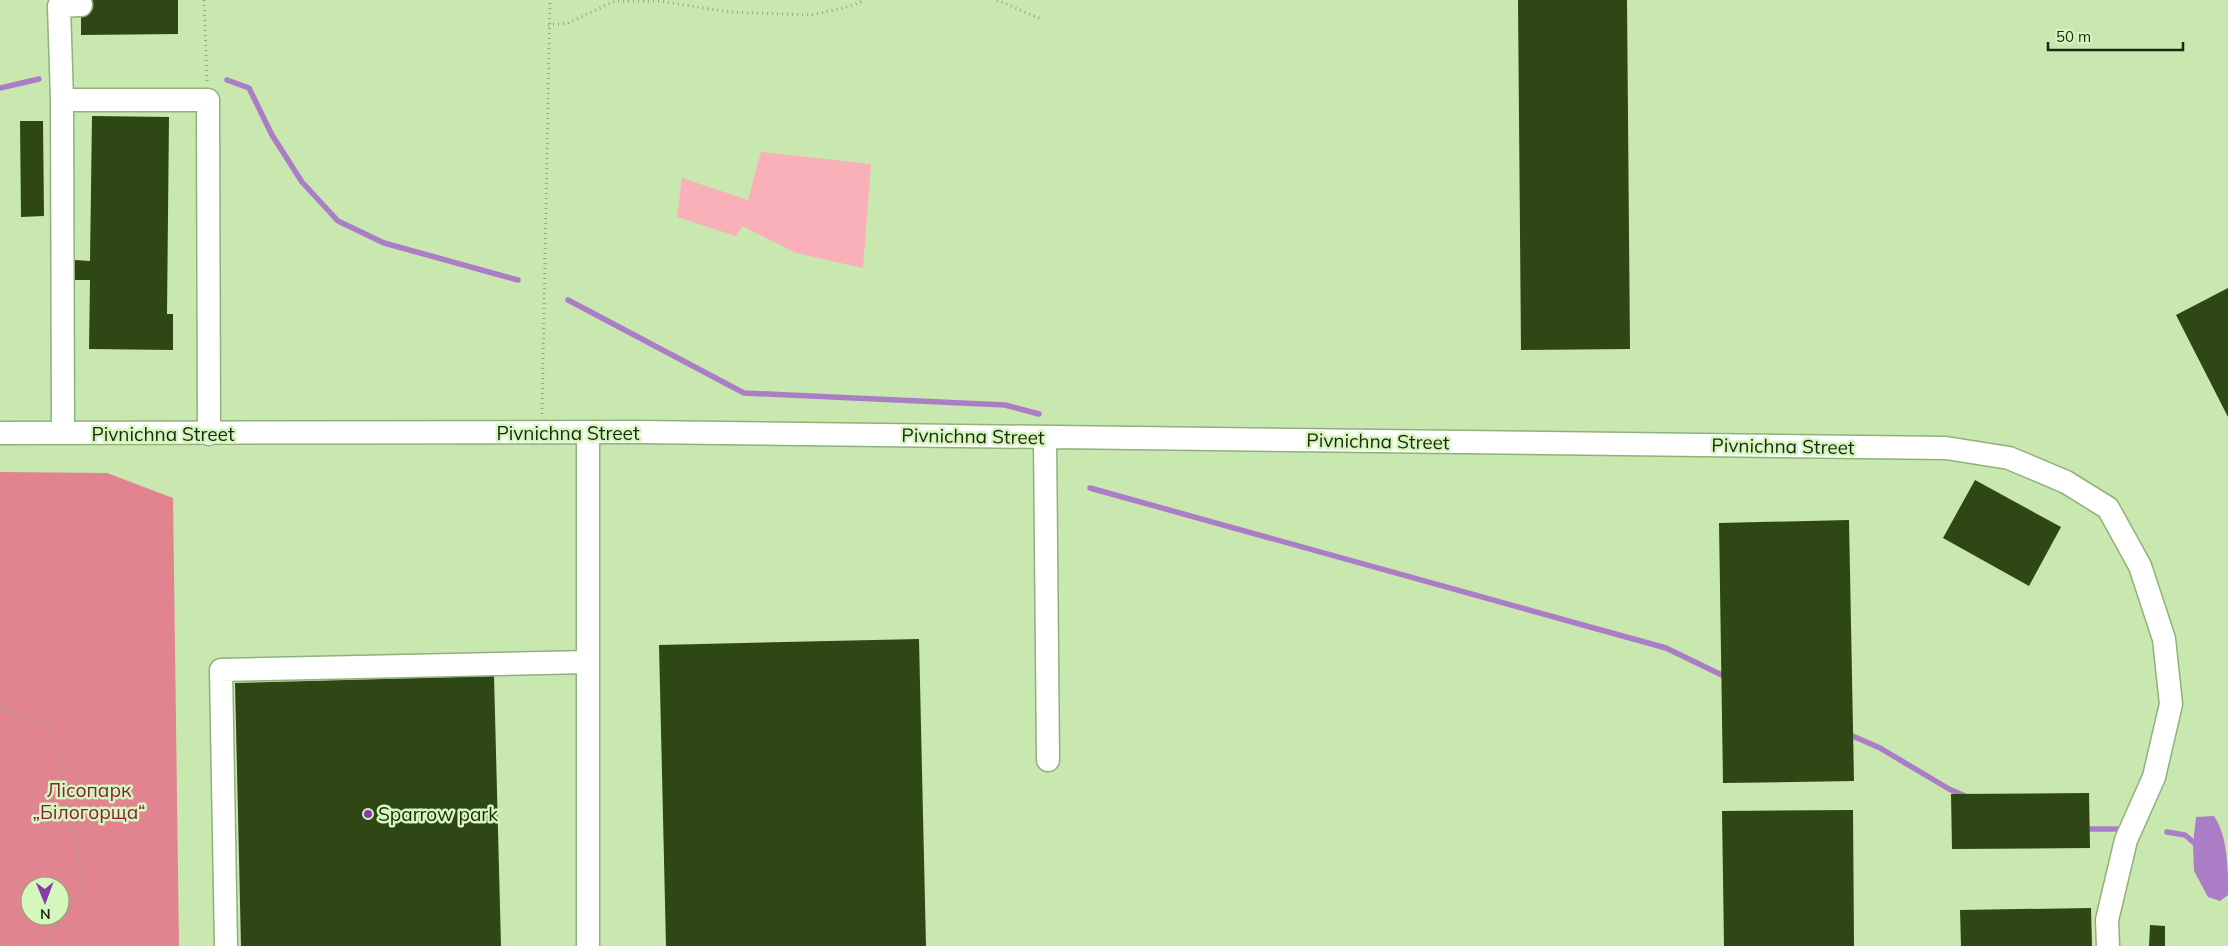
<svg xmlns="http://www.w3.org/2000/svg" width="2228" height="946" viewBox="0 0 2228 946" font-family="Mulish,sans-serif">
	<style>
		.green { fill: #f9b0b8 }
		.forest { fill: #e28390; fill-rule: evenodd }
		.water { fill: #ab7dc7 }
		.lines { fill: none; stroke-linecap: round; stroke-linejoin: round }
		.stream { stroke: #ab7dc7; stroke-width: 5.5 }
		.building { fill: #2e4714 }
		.minor-casing { stroke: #91b07a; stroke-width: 25 }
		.path { stroke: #90aa7d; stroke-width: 3; stroke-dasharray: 1 4; stroke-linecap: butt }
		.minor { stroke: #fff; stroke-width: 22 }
		.poi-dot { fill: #863bad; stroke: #d5f6bd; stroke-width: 2 }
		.labels { text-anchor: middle; stroke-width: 5; stroke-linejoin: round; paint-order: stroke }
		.street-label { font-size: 19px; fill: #1b2711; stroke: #d5f6bd }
		.park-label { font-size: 19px; fill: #8d1c39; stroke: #d5f6bd }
		.poi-label { font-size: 19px; fill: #1b2711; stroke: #d5f6bd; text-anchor: start }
	</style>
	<rect width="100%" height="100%" fill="#c8e8b0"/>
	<!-- green -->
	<path class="green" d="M761,152L871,164L863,268L796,253L742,226L736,236L677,217L682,178L748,200Z"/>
	<!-- forest -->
	<path class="forest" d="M0,472L107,473L173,498L179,946H0ZM30,886H60V916H30Z"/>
	<!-- water -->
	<path class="water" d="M2214,816C2228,837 2228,868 2228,895L2220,901L2208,897L2194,871L2193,844L2196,817Z"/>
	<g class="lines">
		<!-- stream -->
		<path class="stream" d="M227,80L249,88L272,135L302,182L338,221L384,243L518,280
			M0,88L39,79
			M568,300L744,393L1005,405L1039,414
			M1090,488L1666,648L1726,677
			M1848,734L1880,748L1949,789L1965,796
			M2083,829H2123
			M2167,832L2185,835L2198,846"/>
	</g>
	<!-- building -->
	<path class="building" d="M81,0H178V34L81,35Z
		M1518,0H1627L1630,349L1521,350Z
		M92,116L169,117L167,314H173V350L89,349L90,280H74L75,260L90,261Z
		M20,121H43L44,216L21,217Z
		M2228,288V417L2176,315Z
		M1975,480L2061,527L2029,586L1943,538Z
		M1849,520L1854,781L1723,783L1719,523Z
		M919,639L926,946H666L659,645Z
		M494,676L501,946H241L235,683Z
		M2089,793L2090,848L1952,849L1951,794Z
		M1853,810L1854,946H1724L1722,811Z
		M2091,908L2092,946H1961L1960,910Z
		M2150,925L2165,926V946H2149Z"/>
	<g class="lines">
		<defs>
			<path id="minor" d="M62,100L59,6L81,5
				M0,433L639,432L1946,448L2009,458L2066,482L2108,508L2140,566L2164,639L2171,704L2154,777L2126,840L2107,920L2108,946
				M63,433L62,100H208L209,434
				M1045,437L1048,760
				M226,946L221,670L588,662
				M588,946V433"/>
		</defs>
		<!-- minor casing -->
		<use href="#minor" class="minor-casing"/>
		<!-- path -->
		<path class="path" d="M204,0L207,82
			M997,0L1041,19
			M548,25L568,23L615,1H659L730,12L811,15L851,6L865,0
			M542,414L550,0
			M0,708L46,722L54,742L84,884L47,941L36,946
			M0,945L2,946"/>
		<!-- minor -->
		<use href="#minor" class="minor"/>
	</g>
	<!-- markers -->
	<circle class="poi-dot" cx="368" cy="814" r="5"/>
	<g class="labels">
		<!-- street labels -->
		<g class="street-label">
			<text x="568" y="440">Pivnichna Street</text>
			<text x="163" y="441">Pivnichna Street</text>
			<text transform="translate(973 436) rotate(1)" y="7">Pivnichna Street</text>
			<text transform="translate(1378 441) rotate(1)" y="7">Pivnichna Street</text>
			<text transform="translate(1783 446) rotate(1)" y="7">Pivnichna Street</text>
		</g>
		<!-- park labels -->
		<g class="park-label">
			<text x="89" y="797">Лісопарк<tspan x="89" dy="22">„Білогорща“</tspan></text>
		</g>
		<!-- poi labels -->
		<g class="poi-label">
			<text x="378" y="821">Sparrow park</text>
		</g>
	</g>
	<!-- north arrow -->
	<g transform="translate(45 901) rotate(179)"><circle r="24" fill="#d5f6bd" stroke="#8ba378"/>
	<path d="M0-4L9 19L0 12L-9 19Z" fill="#863bad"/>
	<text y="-8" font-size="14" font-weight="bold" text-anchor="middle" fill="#1b2711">N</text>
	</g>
	<!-- scale -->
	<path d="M2048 42v8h135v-8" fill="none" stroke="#1b2711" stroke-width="2.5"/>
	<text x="2056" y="42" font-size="15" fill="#1b2711" stroke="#d5f6bd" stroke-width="4" paint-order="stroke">50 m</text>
</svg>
